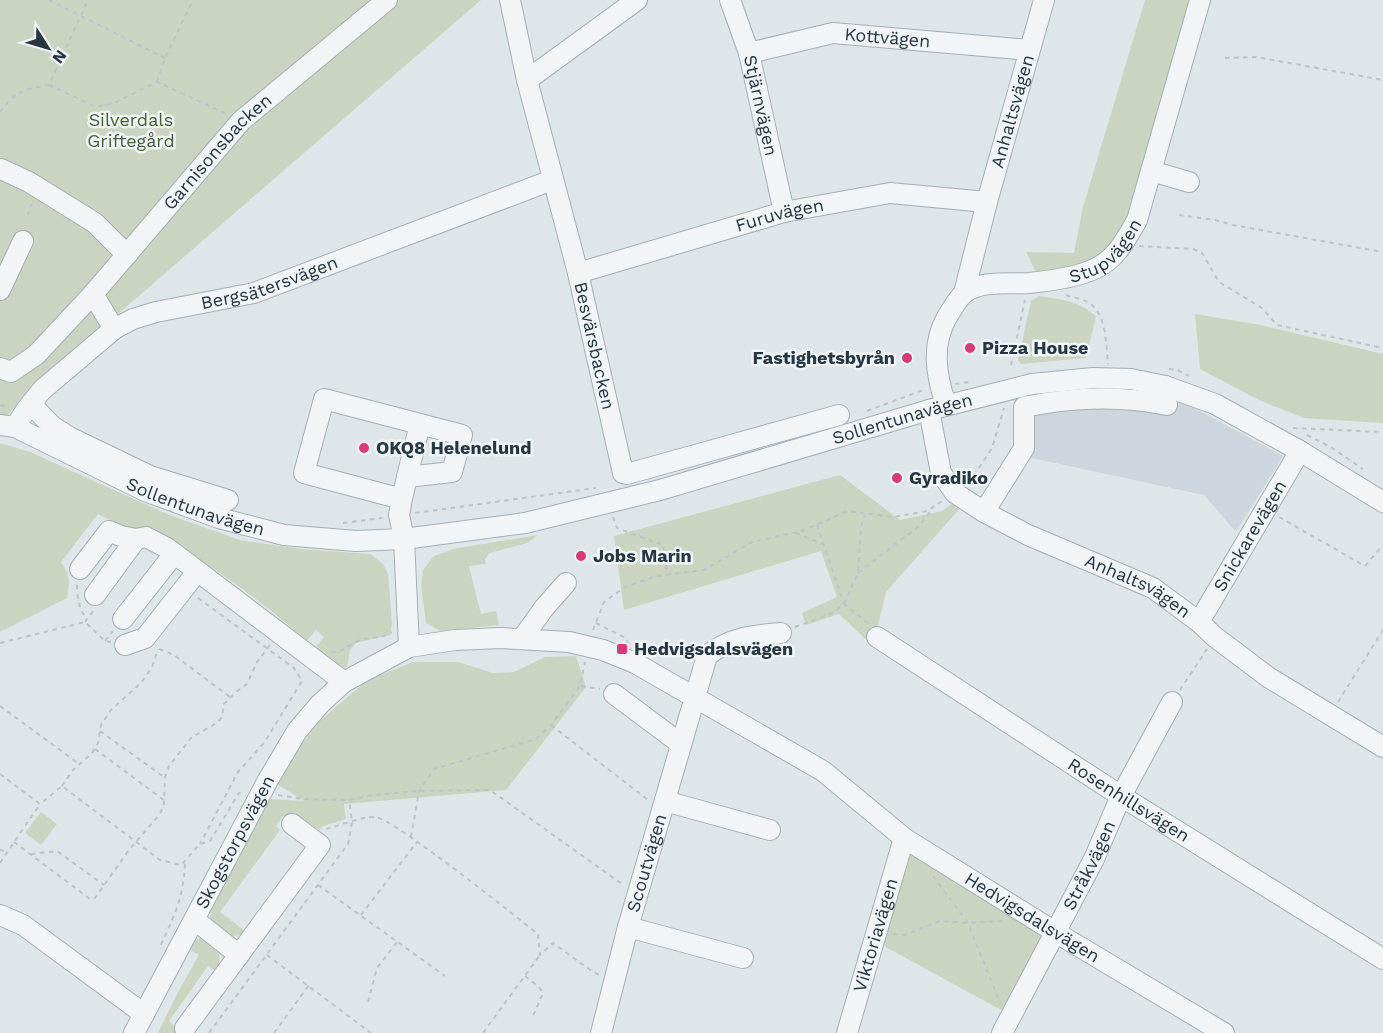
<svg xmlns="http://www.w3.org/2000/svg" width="1383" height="1033" viewBox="0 0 1383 1033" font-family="'Work Sans',sans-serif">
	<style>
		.built { fill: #cdd6dc }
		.green { fill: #cad4c0 }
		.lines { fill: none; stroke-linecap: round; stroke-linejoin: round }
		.minor-casing { stroke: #a4aeb4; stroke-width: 22 }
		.path { stroke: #bdc4c8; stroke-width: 2; stroke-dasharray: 4.5 4.5; stroke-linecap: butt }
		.minor { stroke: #f2f5f7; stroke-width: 20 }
		.poi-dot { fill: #d83b79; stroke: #eff4f7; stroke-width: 2 }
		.labels { text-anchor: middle; stroke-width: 5; stroke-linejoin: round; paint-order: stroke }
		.street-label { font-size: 18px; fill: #273742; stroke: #eff4f7 }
		.park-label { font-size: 18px; fill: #465f33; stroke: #eff4f7 }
		.poi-label { font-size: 18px; font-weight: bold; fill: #273742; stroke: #eff4f7; text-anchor: start }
	</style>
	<rect width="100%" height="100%" fill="#dfe6e9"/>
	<!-- built -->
	<path class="built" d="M1130,396L1183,402L1283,456L1236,532L1204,495L1018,455L1023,402Z"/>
	<!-- green -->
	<path class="green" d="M0,0H481L22,397L9,414L0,416Z
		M1145,0H1194L1132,222L1116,241L1089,264L1036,272L1026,252L1074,253L1083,207Z
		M1039,296C1063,300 1077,300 1096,316L1086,358L1021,364L1018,360L1031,301Z
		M1195,314L1260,325L1383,354V423L1304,418L1259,400L1200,369Z
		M0,443L30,452L169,515L240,540L300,549L370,554L383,564L388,574L392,623L390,635L356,643L350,650L347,667H338L315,648L324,637L316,630L306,642C269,605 224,575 179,547C169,541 158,531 147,529C139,527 135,528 129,532L120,525L98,514L61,562C70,575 70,583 67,598L0,632Z
		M840,475L900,520L942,511L955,502L963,505L886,592L873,646L839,614L806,625L802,613L837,597L821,551L624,610L614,536Z
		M538,535L527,543L490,553L485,559L486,564L469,566L481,614L496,611L499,625L440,631L426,623L421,585L423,570L434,556L453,549Z
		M576,656L586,687L506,790L344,804L346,819L323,826L319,830L295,813L290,819L283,816L276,826L280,830L220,912L245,931L240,935L231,937L210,921L211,907L269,799L304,801L277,784L301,745L321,720L366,681L413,662H458L493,673L514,672L545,657Z
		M41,812L57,824L41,845L25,833Z
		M906,850L1043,937L1003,1011L882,945Z
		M200,938C217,940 225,957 216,971L208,966L169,1021L178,1030L179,1033H158L177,994L199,955L187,948L194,941Z"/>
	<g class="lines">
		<defs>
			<g id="minor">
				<path id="s1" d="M510,0L527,80L578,273L623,473L627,474L839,415"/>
				<path id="s2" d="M730,0L749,53L784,212"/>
				<path id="s3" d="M749,53L833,33L1029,50"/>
				<path d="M527,80L637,0"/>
				<path d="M1,169L29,182L95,223L127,255"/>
				<path d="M1151,171L1189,182"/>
				<path id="s4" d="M578,273L784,212L890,193L987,202"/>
				<path d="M0,290L23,241"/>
				<path id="s5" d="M964,293L987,202L1044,0"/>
				<path id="s6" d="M114,329L93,294L241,121L387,0"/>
				<path d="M0,368L11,372L36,355L93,294"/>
				<path d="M31,404L52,426L69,437L150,476L228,500"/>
				<path id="s7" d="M946,405C936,375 931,345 947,317C952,309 957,300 963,294C979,280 1010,284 1029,283C1049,281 1074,278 1092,270C1115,261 1125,241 1137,220L1200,0"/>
				<path id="s8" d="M929,410L941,473L955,493L984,512L1028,535L1153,588L1199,622L1215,637L1268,677L1383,747"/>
				<path id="s9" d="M0,425L15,427L145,491L219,518L284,535L356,541L404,539L525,523L660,490L929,410L1032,384L1093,378L1131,379L1165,386L1215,404L1300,451L1383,502"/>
				<path id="s10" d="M15,427L26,410L42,390L114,329L133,319L156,312L254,293L552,180"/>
				<path d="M407,477L420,424"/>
				<path d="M402,499L407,477L452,472L462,435L324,399L304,473L402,499L399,515L404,539L409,647"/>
				<path d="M984,512L1024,448V407C1072,397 1119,395 1167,405L1165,386"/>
				<path d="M80,569L109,531L121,536L136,539"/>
				<path d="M95,595L136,539L146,537L167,548L344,682"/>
				<path d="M123,619L174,554"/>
				<path id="s11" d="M1199,622L1300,451"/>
				<path id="s12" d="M877,637L1121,796L1383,959"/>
				<path d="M522,639L544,608L566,583"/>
				<path d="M125,645L145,638L197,572"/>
				<path d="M614,694L681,744"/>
				<path d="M665,801L770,830"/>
				<path d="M0,915L23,925L144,1014"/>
				<path d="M195,920L239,955"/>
				<path d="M628,927L743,958"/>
				<path d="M185,1028L320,845L292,824"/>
				<path id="s13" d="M134,1033L268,780L297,731L320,704L344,682L409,647L455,640L501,638L569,642L603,650L635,663L823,771L904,838L1055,932L1224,1033"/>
				<path id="s14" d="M601,1033L628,927L707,656C728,638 754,635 781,633"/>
				<path id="s15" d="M847,1033L904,838"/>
				<path id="s16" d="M1002,1033L1094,859L1121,796L1172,702"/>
			</g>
		</defs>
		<!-- minor casing -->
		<use href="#minor" class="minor-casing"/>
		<!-- path -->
		<path class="path" d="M49,0L165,58
			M1225,58L1256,57L1383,80
			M157,82L165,58L193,0
			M49,85L96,107L112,104L157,82L227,114
			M0,112C17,90 23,90 49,85L88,0
			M28,215L32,203
			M1179,215L1215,220L1233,225L1383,252
			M1139,246L1193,249L1202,253L1219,282L1262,308L1277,325L1383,348
			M1066,295C1075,298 1085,299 1092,305C1107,319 1106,345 1108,364
			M1011,365L1025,300
			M1169,369L1177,370L1189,376
			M955,384L970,382
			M0,405L9,407
			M867,411L926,389
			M1293,428L1383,432
			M1307,435L1329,446L1363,469
			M969,483L992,448L1004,408
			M415,513L596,488
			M613,517L617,528L663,545L667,574
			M1279,517L1365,566L1383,545
			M343,523L382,518
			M817,525L844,604
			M796,533L823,544
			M858,573L918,527L933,508
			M77,585C77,597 79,610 87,619
			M198,598L294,668L302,681L264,743L238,772L200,844
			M844,604L858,573L861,526L865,515
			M85,622L93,611
			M596,623L626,638L628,643
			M795,627L833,613L844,604L869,624
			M593,630L604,602L625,587L657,576L704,570L752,542L802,531L848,511L893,517L927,511L942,501
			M105,641L113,631
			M0,643L85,622L105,641L111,642
			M159,649L174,655L230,697
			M331,652C344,652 348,645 358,641C370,636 382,639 392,632
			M581,686L600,689
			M1180,690L1207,649
			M1338,702L1383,630
			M0,706L79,764
			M551,725L648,800
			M100,731L164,777
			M95,749L165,801
			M0,774L40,804L62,786L160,860L181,865L200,844L210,841L239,793L244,792
			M62,786L73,770L92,753L98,743L101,725L111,710L141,683L152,667L158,649
			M278,795L301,799L349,800L373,795L419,791L490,790L622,884
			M326,829C338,826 363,816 375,817C393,818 515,916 538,934L540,955L553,943L593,972L600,975
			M411,837L419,791L434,769L536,739L551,725L580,686L585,662
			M14,842L90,899L95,898L129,850L160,814L164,804L165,777L169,766L191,738L218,722L222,717L224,704L236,692L247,684L257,662L270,645
			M0,849L6,853
			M31,854L57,851L104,885
			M0,863L40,804
			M933,876L968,923L1000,1003
			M318,885L445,976
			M361,915L417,842
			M893,934L905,935L940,921L968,923L1005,921
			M161,945C175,913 183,900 185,863
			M267,955L371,1033
			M525,976L539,987L543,993L533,1016
			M368,1002L377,968L397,942
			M209,1033L348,844L352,822L349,800
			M274,1033L309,985
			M483,1033L540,955"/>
		<!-- minor -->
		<use href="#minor" class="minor"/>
	</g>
	<!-- markers -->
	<g class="poi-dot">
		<circle cx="970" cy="348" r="6"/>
		<circle cx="907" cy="358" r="6"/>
		<circle cx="364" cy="448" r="6"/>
		<circle cx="897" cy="478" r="6"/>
		<circle cx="581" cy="556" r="6"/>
		<rect x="616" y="643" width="12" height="12" rx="3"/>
	</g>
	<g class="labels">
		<!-- street labels -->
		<g class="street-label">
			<text dy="6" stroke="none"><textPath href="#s3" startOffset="141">Kottvägen</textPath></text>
			<text dy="6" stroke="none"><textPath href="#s2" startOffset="110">Stjärnvägen</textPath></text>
			<text dy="6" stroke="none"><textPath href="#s5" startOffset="188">Anhaltsvägen</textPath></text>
			<text dy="6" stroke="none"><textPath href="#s6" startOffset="230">Garnisonsbacken</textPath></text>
			<text dy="6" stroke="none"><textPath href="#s4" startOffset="210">Furuvägen</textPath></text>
			<text dy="6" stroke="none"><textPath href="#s7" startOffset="274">Stupvägen</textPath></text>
			<text dy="6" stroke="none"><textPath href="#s10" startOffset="303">Bergsätersvägen</textPath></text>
			<text dy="6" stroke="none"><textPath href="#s1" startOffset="356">Besvärsbacken</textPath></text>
			<text dy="6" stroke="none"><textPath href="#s9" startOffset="940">Sollentunavägen</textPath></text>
			<text dy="6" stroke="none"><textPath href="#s9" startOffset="213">Sollentunavägen</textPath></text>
			<text dy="6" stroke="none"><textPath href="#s11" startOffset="100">Snickarevägen</textPath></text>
			<text dy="6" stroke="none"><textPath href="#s8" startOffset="294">Anhaltsvägen</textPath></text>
			<text dy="6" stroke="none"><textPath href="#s12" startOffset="300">Rosenhillsvägen</textPath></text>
			<text dy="6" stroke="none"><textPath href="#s13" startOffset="216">Skogstorpsvägen</textPath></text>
			<text dy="6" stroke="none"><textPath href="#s14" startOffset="176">Scoutvägen</textPath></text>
			<text dy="6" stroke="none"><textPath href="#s16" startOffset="189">Stråkvägen</textPath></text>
			<text dy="6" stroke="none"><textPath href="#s13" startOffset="1188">Hedvigsdalsvägen</textPath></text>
			<text dy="6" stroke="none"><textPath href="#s15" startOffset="102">Viktoriavägen</textPath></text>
		</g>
		<!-- park labels -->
		<g class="park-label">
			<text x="131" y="126">Silverdals<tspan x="131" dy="21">Griftegård</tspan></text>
		</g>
		<!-- poi labels -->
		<g class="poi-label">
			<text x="982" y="354">Pizza House</text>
			<text x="895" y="364" text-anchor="end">Fastighetsbyrån</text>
			<text x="376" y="454">OKQ8 Helenelund</text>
			<text x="909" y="484">Gyradiko</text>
			<text x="593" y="562">Jobs Marin</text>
			<text x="634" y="655">Hedvigsdalsvägen</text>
		</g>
	</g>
	<!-- north arrow -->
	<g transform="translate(48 48) rotate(127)" stroke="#eff4f7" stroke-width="4.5" paint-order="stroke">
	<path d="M0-4.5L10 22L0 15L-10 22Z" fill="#273742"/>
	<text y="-9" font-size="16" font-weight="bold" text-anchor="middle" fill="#273742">N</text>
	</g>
</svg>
